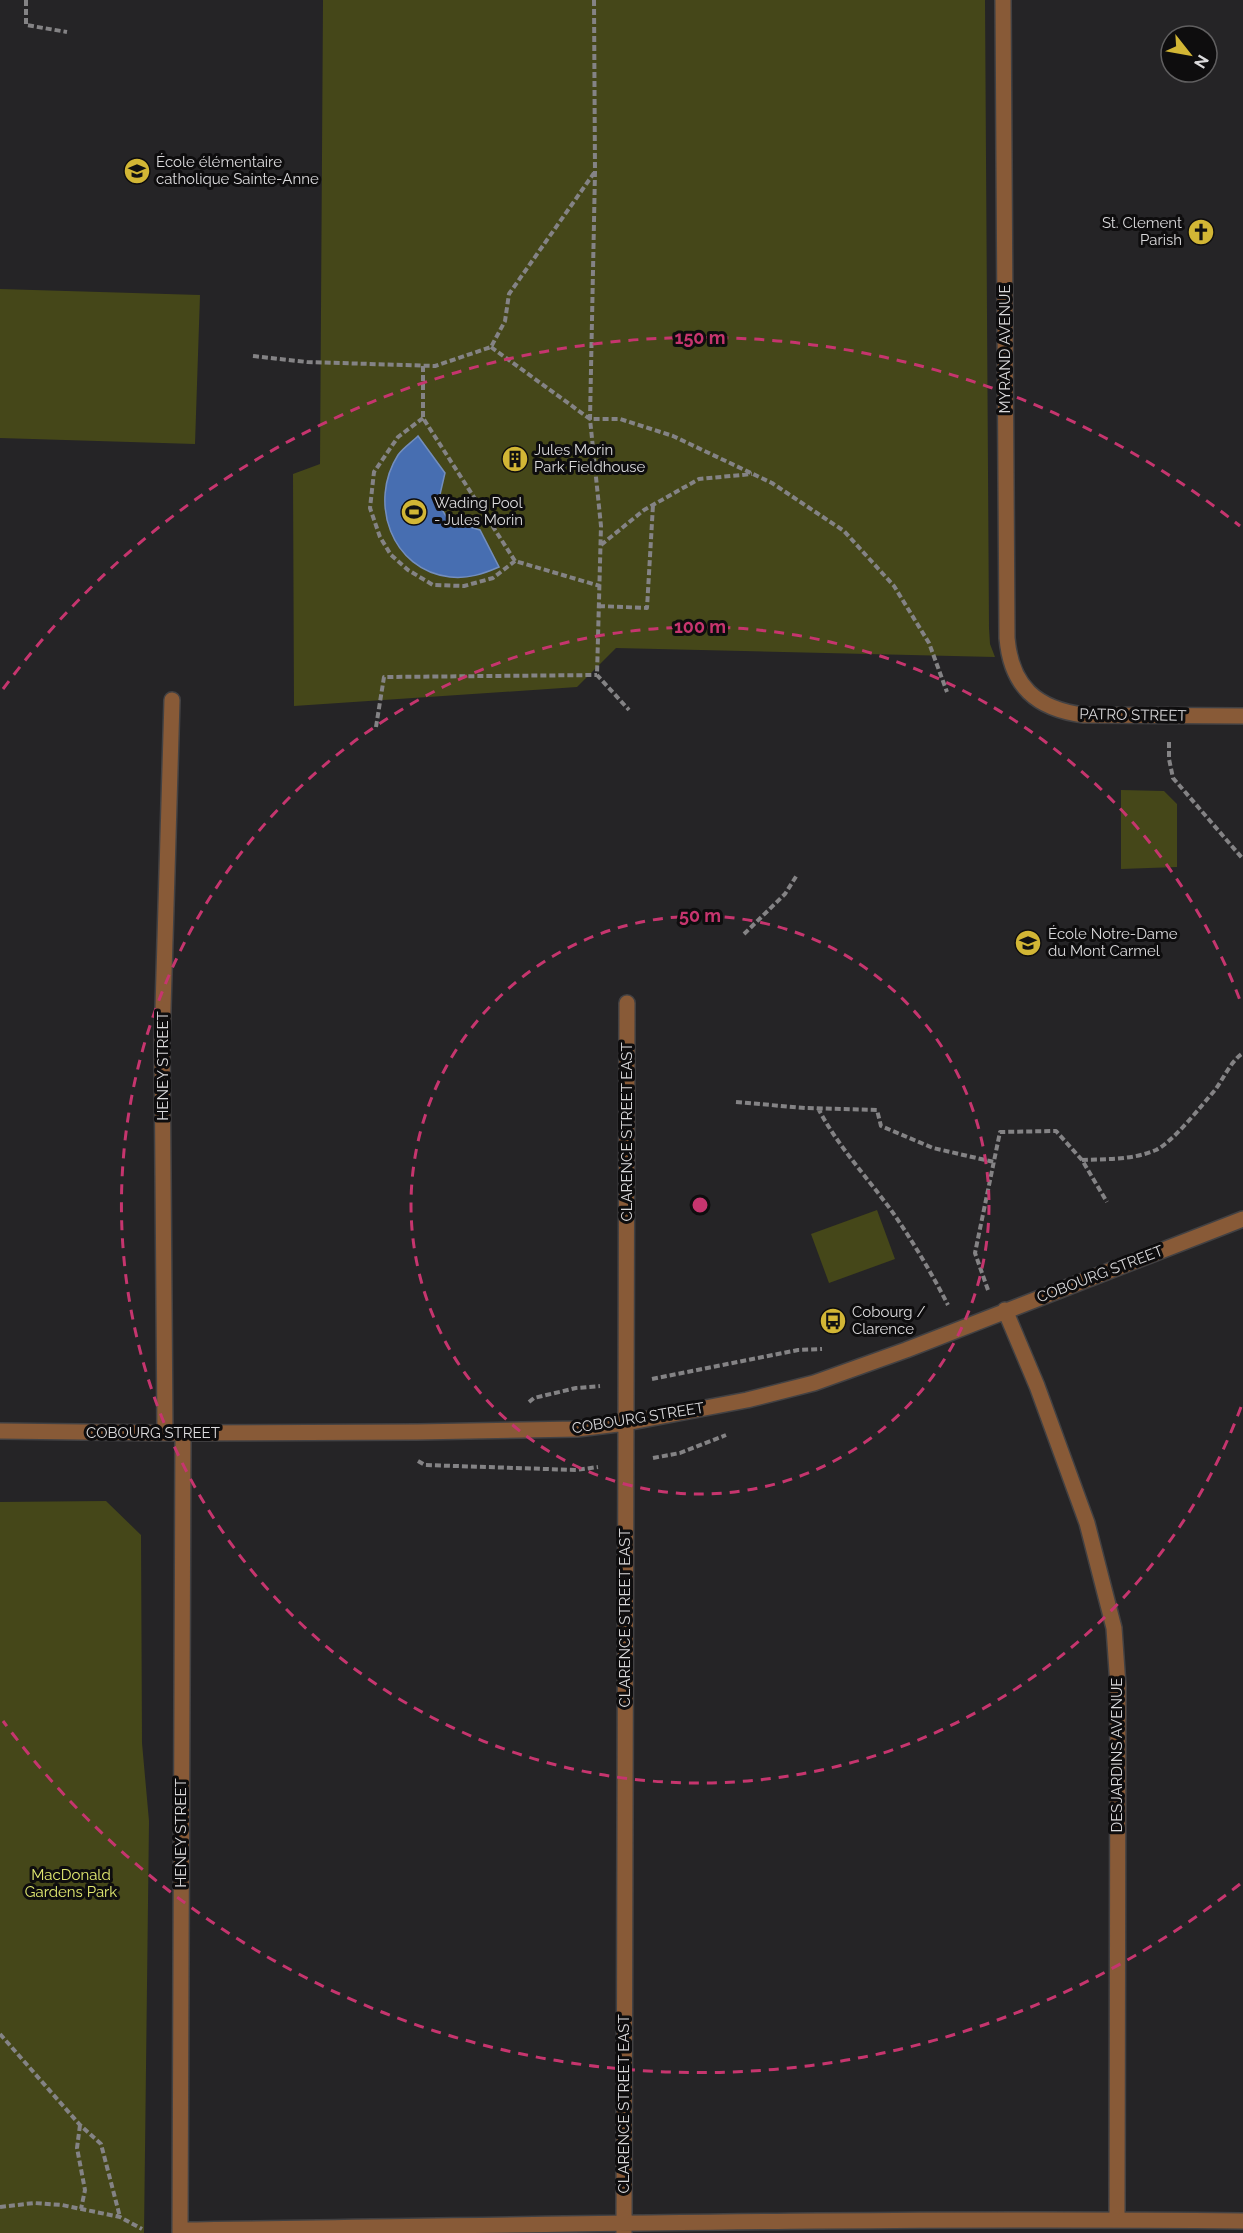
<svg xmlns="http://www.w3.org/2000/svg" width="1243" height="2233" viewBox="0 0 1243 2233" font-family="Raleway,sans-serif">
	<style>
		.green { fill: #454719 }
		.water { fill: #476eb1; stroke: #738ebe; stroke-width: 1.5 }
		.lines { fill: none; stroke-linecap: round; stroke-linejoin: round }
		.minor-casing { stroke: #424143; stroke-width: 18 }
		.path { stroke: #848385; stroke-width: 4; stroke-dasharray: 6 3; stroke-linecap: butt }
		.minor { stroke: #885a37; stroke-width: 15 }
		.ring { fill: none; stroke: #c6356e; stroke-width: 3; stroke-dasharray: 10 8 }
		.labels { text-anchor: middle; stroke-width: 6; stroke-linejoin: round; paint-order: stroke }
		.poi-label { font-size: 15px; fill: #dbdadc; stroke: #0e0d0e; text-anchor: start }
		.street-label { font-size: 15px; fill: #dbdadc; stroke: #0e0d0e }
		.park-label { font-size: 15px; fill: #e3ea71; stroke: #0e0d0e }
		.centre { fill: #c6356e; stroke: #0e0d0e; stroke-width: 3 }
		.ring-label { font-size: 18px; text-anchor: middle; font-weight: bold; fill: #c6356e; stroke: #0e0d0e; stroke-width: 6; stroke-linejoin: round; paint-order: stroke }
	</style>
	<rect width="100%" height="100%" fill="#252426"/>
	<!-- green -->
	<path class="green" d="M323,0H985L989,628L990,644L995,657L616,648L577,687L294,706L293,474L320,464Z
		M0,289L200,295L195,444L0,438Z
		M1121,790L1164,791L1177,804V867L1121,869Z
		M877,1210L895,1259L829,1283L811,1234Z
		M106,1501L141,1535L142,1743L149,1821L144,2233H0V1502Z"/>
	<!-- water -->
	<path class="water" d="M418,436L445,473L438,503L449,521L480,530L499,567C483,574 468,579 450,577C391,570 368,502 398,455C403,448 412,442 418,436Z"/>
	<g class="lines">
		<defs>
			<path id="minor" d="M1003,0L1007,638C1011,686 1036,709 1084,715L1243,716
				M1005,1310L1037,1386L1087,1523L1114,1628L1118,1686L1117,2219
				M0,1431L165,1433L417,1432L577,1429L626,1423L747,1400L814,1383L906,1350L1243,1219
				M165,1433L162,1043L172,700
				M180,2230C534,2225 889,2217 1243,2221
				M180,2233L183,1433
				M624,2233L627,1003"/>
		</defs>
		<!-- minor casing -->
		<use href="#minor" class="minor-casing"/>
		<!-- path -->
		<path class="path" d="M26,0V25L67,32
			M594,0L595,172L590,419L601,526L597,675L629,710
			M491,347L590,419H620L673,436L772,483L844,531L894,586L929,643L947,692
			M253,356L307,362L435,366L491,347L505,321L509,294L594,173
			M423,366V418L515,561L600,586
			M423,418L398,437L374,472L370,508L380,537L391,555L408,570L433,585L464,586L493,578L515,561
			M601,545L644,510L699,479L752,474
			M599,606L647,608L653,505
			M376,727L384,677L597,675
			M1169,742V759L1173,778L1243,859
			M744,934L785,894L797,875
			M736,1102L805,1108L877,1110L881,1126L933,1148L994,1162
			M818,1108C837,1145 866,1176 891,1210C912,1240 931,1272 948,1305
			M1082,1160C1106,1159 1133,1160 1156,1150C1173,1142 1202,1105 1215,1090C1224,1078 1230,1062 1243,1053
			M988,1290L975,1253L1000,1132L1056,1131L1082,1160L1107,1202
			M652,1379L798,1350L822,1349
			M529,1402L534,1398L576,1388L600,1386
			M653,1458L680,1453L726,1435
			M418,1461L425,1465L576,1470L598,1467
			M0,2034L80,2125L101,2144L120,2217
			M80,2125L77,2148L85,2190L81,2209
			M0,2207L34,2203L62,2205L120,2217L142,2229"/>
		<!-- minor -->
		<use href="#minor" class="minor"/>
	</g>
	<!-- distance rings -->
	<g class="ring">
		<circle cx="700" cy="1205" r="289"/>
		<path d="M1241 1407A578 578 0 1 1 1241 1003"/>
		<path d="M1240 1884A867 867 0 0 1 3 1721M3 689A867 867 0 0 1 1240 526"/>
	</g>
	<!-- icons -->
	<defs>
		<symbol id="school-disc" viewBox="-11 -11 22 22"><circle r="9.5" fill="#d2b635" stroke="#0e0d0e"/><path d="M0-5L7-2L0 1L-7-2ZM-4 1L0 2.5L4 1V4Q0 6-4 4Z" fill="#111"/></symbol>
		<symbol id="church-disc" viewBox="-11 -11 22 22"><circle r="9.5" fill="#d2b635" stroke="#0e0d0e"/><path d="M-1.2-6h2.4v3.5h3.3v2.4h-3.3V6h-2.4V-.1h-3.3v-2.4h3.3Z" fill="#111"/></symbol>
		<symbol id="building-disc" viewBox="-11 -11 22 22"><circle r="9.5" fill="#d2b635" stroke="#0e0d0e"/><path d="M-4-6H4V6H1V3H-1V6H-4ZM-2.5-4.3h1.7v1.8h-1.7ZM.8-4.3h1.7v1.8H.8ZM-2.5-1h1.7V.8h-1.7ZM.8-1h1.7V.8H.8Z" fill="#111"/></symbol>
		<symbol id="stadium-disc" viewBox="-11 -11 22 22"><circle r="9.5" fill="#d2b635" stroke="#0e0d0e"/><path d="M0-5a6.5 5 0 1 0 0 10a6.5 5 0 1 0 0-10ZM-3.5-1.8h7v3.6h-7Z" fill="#111"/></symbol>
		<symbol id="bus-disc" viewBox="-11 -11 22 22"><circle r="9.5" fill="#d2b635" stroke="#0e0d0e"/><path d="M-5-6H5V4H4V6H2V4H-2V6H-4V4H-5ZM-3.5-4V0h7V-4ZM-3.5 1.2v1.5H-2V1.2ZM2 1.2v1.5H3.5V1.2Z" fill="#111"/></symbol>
	</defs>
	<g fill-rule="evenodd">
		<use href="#school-disc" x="122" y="156" width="30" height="30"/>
		<use href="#church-disc" x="1186" y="217" width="30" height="30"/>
		<use href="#building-disc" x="500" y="444" width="30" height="30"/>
		<use href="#stadium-disc" x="399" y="497" width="30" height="30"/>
		<use href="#school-disc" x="1013" y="928" width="30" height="30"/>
		<use href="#bus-disc" x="818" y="1306" width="30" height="30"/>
	</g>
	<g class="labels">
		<!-- poi labels -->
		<g class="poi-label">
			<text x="156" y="167">École élémentaire<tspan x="156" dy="17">catholique Sainte-Anne</tspan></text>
			<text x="1182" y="228" text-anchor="end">St. Clement<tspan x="1182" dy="17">Parish</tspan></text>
			<text x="534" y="455">Jules Morin<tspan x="534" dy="17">Park Fieldhouse</tspan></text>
			<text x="434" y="508">Wading Pool<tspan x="434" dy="17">- Jules Morin</tspan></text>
			<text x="1048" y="939">École Notre-Dame<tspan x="1048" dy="17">du Mont Carmel</tspan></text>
			<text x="852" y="1317">Cobourg /<tspan x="852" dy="17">Clarence</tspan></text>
		</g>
		<!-- street labels -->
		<g class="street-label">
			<text transform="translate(1005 349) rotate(-90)" y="5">MYRAND AVENUE</text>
			<text transform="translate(1133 715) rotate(1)" y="5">PATRO STREET</text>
			<text transform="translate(163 1066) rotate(-90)" y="5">HENEY STREET</text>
			<text transform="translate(627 1132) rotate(-90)" y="5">CLARENCE STREET EAST</text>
			<text transform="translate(1100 1274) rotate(-21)" y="5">COBOURG STREET</text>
			<text transform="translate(638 1418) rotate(-9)" y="5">COBOURG STREET</text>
			<text x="153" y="1438">COBOURG STREET</text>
			<text transform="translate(625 1618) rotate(-90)" y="5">CLARENCE STREET EAST</text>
			<text transform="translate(1117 1755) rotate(-90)" y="5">DESJARDINS AVENUE</text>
			<text transform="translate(181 1833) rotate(-90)" y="5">HENEY STREET</text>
			<text transform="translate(624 2104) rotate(-90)" y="5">CLARENCE STREET EAST</text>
		</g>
		<!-- park labels -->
		<g class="park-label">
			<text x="71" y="1880">MacDonald<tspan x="71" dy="17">Gardens Park</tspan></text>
		</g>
	</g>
	<circle cx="700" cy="1205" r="9" class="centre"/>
	<g class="ring-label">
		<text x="700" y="344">150 m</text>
		<text x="700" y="633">100 m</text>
		<text x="700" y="922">50 m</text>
	</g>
	<!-- north arrow -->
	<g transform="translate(1189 54) rotate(121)"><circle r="28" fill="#0e0d0e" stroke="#605f60" stroke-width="1.5"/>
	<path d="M0-4.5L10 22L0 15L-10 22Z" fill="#d2b635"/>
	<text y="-9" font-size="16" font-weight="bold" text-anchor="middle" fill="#dbdadc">N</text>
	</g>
</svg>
